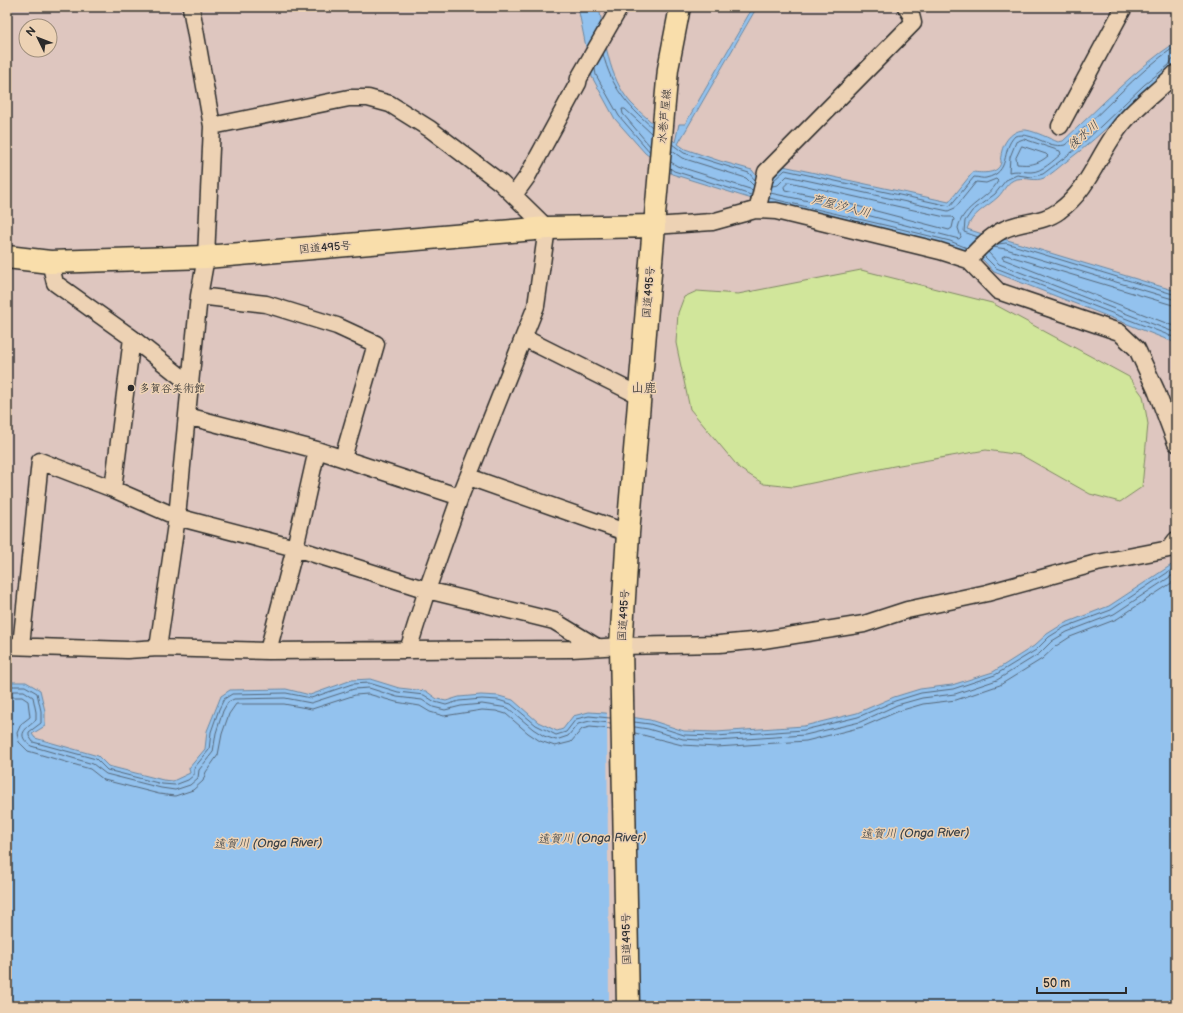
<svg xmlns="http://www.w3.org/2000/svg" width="1183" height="1013" viewBox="0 0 1183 1013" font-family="'Balsamiq Sans','Klee One',sans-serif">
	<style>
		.green { fill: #d1e69b; stroke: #7e8863 }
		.water { fill: #93c2ee; stroke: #6986a0 }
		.pier { fill: #dec6bf }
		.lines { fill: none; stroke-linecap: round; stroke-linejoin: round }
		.shore { stroke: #556779; stroke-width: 1 }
		.minor-casing { stroke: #2b2b2b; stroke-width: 19 }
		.major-casing { stroke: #2b2b2b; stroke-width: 23 }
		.highway-casing { stroke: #2b2b2b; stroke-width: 25 }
		.minor { stroke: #edd2b4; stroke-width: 16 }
		.major { stroke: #f9deab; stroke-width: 20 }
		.highway { stroke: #f9deab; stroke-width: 22 }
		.poi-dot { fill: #2b2b2b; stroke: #edd2b4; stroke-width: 1.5 }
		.labels { text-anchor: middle; stroke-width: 3; stroke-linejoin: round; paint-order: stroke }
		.street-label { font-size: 11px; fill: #2b2b2b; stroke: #edd2b4 }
		.poi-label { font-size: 11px; fill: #2b2b2b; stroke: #edd2b4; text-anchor: start }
		.water-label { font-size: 12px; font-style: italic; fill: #3b4248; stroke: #edd2b4 }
		.quarter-label { font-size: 13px; fill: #2b2b2b; stroke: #edd2b4 }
	</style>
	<rect width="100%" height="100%" fill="#dec6bf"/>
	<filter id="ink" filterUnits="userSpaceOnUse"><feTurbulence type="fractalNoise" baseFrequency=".025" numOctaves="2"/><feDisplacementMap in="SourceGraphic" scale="8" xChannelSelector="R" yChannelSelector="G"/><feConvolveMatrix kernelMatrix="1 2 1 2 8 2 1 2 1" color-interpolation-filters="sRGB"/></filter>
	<g filter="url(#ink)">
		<!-- green -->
		<path class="green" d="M861,270L992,303L1129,377L1143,396L1148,424L1142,487L1120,502L1090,494L1021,455L986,450L894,466L793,487L764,484L740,469L690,409L676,343L678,313L684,297L697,291L738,294Z"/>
		<!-- water -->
		<path class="water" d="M578,7H599C605,40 608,77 631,103C644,117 661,129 675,142L679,124H685L753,7H757L678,144L685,149L720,161L752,170L759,179L773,177L783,166L949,202L973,172C981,173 999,175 1001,162C1001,160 1000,158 1001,156C1002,143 1012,129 1026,130C1037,132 1048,138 1058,142L1063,141C1100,107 1134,70 1176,42V63L1174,62V67C1137,97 1105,133 1067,161C1059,167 1052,174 1044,178C1035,182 1027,177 1017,179C1007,181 1005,190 998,197C986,208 972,213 967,229L1001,240L1004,239L1176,291V343L994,272L983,260L949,245L826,214L752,199L672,174L645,153L615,119L592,77Z
			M1176,562V1006H7V682H26L40,690L45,711V726L32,734L35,738L98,756L108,766L163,780L173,781L190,773L189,768L205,749L207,731L221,696L230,690L286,689L310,695L352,680L370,679L399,688L426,691L437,699L446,701L459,697L481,695L499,696L513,700L538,722L557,731L563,729L573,716L589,712L605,713L650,720L684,731L716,732L804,726L857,713L894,697L920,689L952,685L993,672L1034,646L1047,634L1063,624L1109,606Z"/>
		<!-- pier -->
		<path class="pier" d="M607,712L635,716L640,1006H609Z"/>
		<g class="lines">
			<!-- shore -->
			<path class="shore" d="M603,54C612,88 626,104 652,127
				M595,69L596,75L619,116L650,152
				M1024,139L1060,151L1061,154C1054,160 1042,172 1031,172C1022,172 1018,170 1009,172L1010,157L1016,142Z
				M672,144L684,153L749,173L755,180
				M650,146L623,114L622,109H625L651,133
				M1022,146L1046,154L1048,156C1037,165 1030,165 1017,164L1016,158Z
				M672,151L682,158L746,178L754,186
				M671,162L677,166L753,190
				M670,168L674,171L751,195
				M773,181L785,170L950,206L974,177C978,177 983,179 986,178C1012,172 1000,151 1015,136C1033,131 1047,149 1065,145C1103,113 1134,74 1176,46
				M789,182L945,217H952L954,219L952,228L949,230L830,199L785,190L784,187Z
				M770,193L828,205L959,239L961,237L958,228C963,205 988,200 998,181L996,179L986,183L976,182L955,208L948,211L787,176L778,185L772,186
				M769,198L897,228L950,241L967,248
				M978,237L964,232L965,221L972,211L995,194L1006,180L1017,175L1032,177L1043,174L1080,146L1144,85L1169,65L1172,60L1176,59
				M998,244L1006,243L1176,295
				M993,247L1006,249L1176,300
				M988,252L999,264L1176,333
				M984,256L996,268L1176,338
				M1176,306L1006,255L1002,257L1003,259L1176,327
				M7,686H25L37,693L41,711V723L29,732V736L33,742L96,759L107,770L162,784L175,785L188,780L194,775V768L209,750L211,732L219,709L224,699L232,694L286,693L311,698L352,684L369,683L398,692L424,695L435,702L446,705L459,701L482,699L498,700L511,704L536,725L556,735L566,732L576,719L589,716L610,718
				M7,691H24L33,697L36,712V720C26,729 15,734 31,746L93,764L106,774L161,788L175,790L190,785L198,778L199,770L213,752L216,733L223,711L228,702L234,699L285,698L311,703L354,689L369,688L397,697L422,700L433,707L445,710L461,706L482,704L508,708L533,729L544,736L556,740L568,736L578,724L590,721L610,723
				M7,697H22L28,701L30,717L21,724L17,733L19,742L28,751L90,769L104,780L159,794L175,796L193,790L203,781L206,772L218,755L222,734L229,714L236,704H284L312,709L355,695L368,694L396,702L420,706L430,712L444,716L482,710L496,711L506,714L528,733L540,741L555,746L571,742L582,729L590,727L611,729
				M634,722L650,724L684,735L716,736L804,730L858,717L895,701L921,693L953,689L995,675L1036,650L1049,637L1065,627L1111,610L1176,567
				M635,727L648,729L683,739L716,741L805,735L860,722L897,705L922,698L955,694L997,680L1039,654L1052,641L1067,632L1114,614L1176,573
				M635,733L682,745L717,747L806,741L862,727L899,711L923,704L956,700L1000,685L1042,659L1056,646L1070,637L1117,619L1176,580"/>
			<defs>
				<path id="minor" d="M212,126L349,98H368L390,104L430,129L501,183L547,228L536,306L460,497L427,590L408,650
					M1060,126L1124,7
					M514,195L527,177L578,83L579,78L620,7
					M755,210L758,207L766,172L913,23L911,15L906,7
					M654,226L712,222L755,210L776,211L940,251L968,260C978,249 991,235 1005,229C1022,221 1043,223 1059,211C1090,189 1099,151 1123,123C1138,105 1159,90 1176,73
					M968,260L998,291L1119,332L1137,349L1156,390L1176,443
					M50,262L55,283L132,338L190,384L177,517L158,648
					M199,296L266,304L337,326L376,344L343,458
					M524,338L640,396
					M190,384L199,296L206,257L212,126L191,7
					M187,416L317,450L460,497
					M469,477L628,533
					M113,489L132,338
					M7,646L127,650L158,648L268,651L571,649L621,646L719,644L763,640L864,624L907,610L987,593L1097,563L1169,549L1176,540
					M21,646L40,461L113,489L177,517L295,548L427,590L554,621L597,647
					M268,651L295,548L317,450"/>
				<path id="major" d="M654,226L668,69L680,7"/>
				<path id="highway" d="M7,257L50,262L206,257L547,228L654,226L628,533L621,646L628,1006"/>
			</defs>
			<!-- minor casing -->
			<use href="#minor" class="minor-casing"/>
			<!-- major casing -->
			<use href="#major" class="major-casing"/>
			<!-- highway casing -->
			<use href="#highway" class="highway-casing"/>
			<!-- minor -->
			<use href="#minor" class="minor"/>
			<!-- major -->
			<use href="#major" class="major"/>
			<!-- highway -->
			<use href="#highway" class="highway"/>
		</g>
	</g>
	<!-- markers -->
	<circle class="poi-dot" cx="131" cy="388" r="4"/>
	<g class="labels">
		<!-- street labels -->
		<g class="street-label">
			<text transform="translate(664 116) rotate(-85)" y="4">水巻芦屋線</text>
			<text transform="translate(325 247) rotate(-5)" y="4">国道495号</text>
			<text transform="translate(648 292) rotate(-85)" y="4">国道495号</text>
			<text transform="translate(623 615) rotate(-86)" y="4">国道495号</text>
			<text transform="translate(626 939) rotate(-91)" y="4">国道495号</text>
		</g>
		<!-- poi labels -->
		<g class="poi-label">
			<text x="139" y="392">多賀谷美術館</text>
		</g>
		<!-- water labels -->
		<g class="water-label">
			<text transform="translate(1083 135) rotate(-41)" y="4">後水川</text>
			<text transform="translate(841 206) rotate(14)" y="4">芦屋汐入川</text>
			<text transform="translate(915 833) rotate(-1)" y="4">遠賀川 (Onga River)</text>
			<text transform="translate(592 838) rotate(-1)" y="4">遠賀川 (Onga River)</text>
			<text transform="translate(268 843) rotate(-1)" y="4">遠賀川 (Onga River)</text>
		</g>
		<!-- quarter labels -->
		<g class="quarter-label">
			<text x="644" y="392">山鹿</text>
		</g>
	</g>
	<!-- margin -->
	<rect width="1183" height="1013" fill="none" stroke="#edd2b4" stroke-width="24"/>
	<rect x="12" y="12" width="1159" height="989" fill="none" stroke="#2b2b2b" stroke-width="1.5" filter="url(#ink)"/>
	<!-- north arrow -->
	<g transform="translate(38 38) rotate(313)"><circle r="19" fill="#edd2b4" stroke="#9f8f7d"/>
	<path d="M0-3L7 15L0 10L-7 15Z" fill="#2b2b2b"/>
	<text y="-6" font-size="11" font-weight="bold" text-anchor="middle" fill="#2b2b2b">N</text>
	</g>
	<!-- scale -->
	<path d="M1037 987v6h89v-6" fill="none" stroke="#2b2b2b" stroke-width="2"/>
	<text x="1043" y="987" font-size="12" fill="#2b2b2b" stroke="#edd2b4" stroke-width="3" paint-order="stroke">50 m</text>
</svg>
